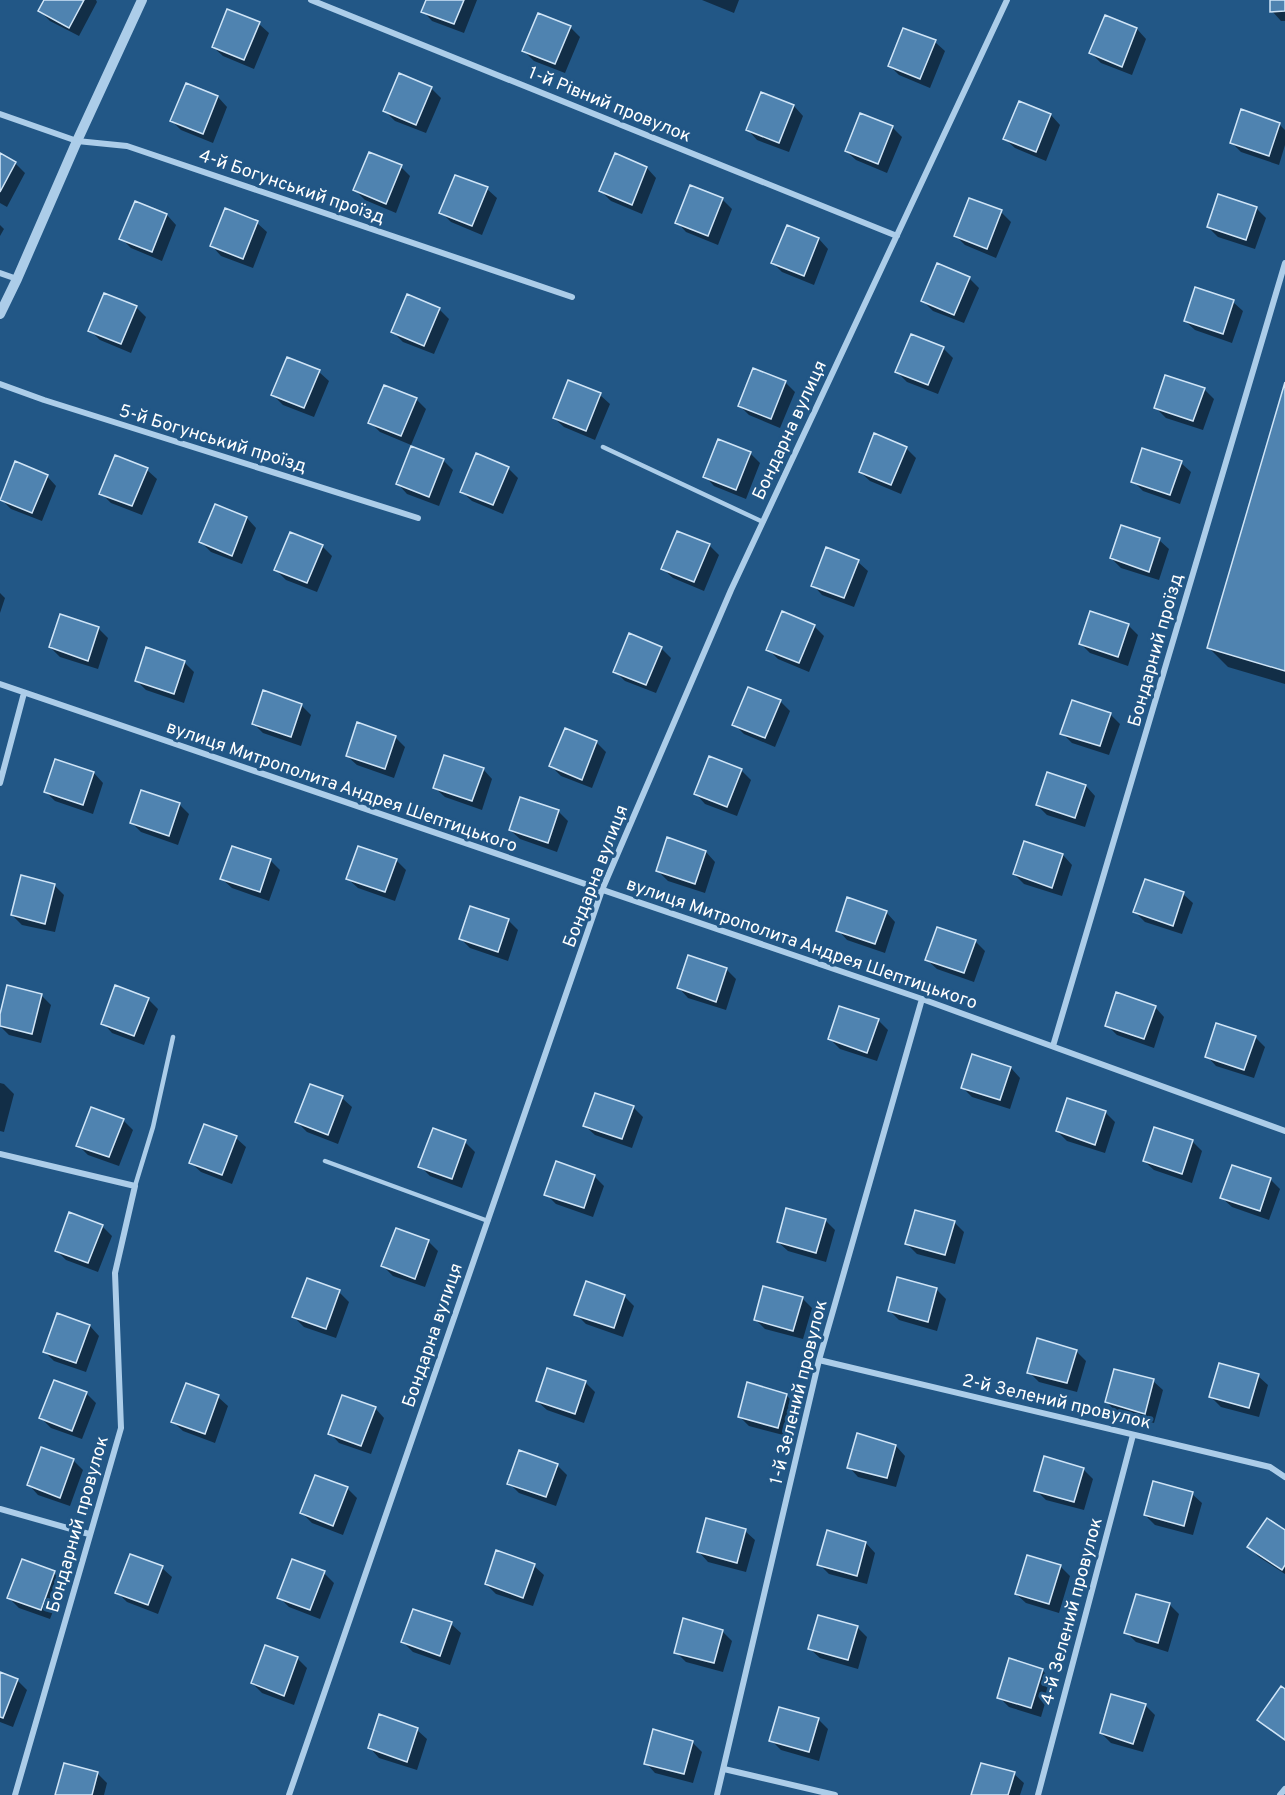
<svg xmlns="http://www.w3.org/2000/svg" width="1285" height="1795" viewBox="0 0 1285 1795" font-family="Overpass,sans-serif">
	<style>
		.shadow { fill: #0007 }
		.building { fill: #4f83b0; stroke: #d0e5f7; stroke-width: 1.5 }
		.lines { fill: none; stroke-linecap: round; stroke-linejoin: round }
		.service { stroke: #accde9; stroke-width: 4.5 }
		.minor { stroke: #accde9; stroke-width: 6 }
		.tertiary { stroke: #accde9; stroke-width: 10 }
		.labels { text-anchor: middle; stroke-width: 6; stroke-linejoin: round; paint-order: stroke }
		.street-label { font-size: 18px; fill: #fff; stroke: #225786 }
	</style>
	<rect width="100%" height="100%" fill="#225786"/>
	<!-- shadow -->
	<path class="shadow" d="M46,0H96L97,2L79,36L50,21L40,11Z
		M427,0H477L464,33L432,21L423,11Z
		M702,0H739L734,13Z
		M1271,0H1285V21H1281L1272,11Z
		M1106,17L1137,29L1146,39L1132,75L1101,63L1091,53Z
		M259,24L269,33L254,69L223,56L213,47Z
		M570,27L580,37L565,73L534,61L524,51Z
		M935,42L945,51L930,88L899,75L889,65Z
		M186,84L218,97L227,107L213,143L181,130L171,120Z
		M431,88L441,98L426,133L395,121L385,111Z
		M762,94L794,106L803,116L789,152L757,140L748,130Z
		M1019,103L1051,115L1060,125L1046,161L1015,148L1005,139Z
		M1279,124L1285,130V145L1279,165L1241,152L1231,142Z
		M892,127L902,137L887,173L856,160L846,151Z
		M0,155L15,163L25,173L7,207L0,203Z
		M615,155L647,168L656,178L642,214L611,201L601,191Z
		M401,167L410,176L396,213L365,200L355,190Z
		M487,189L497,198L482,235L451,222L441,212Z
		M722,199L732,209L718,245L686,232L677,222Z
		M1256,208L1266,218L1255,249L1218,237L1208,227Z
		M226,210L257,223L267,232L253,268L221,256L212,246Z
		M1001,212L1011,222L996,258L965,245L955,235Z
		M167,215L176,225L162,261L131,248L121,238Z
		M0,225L4,229L0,236Z
		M788,227L819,239L828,249L814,285L782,272L773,263Z
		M969,278L979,288L964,323L933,311L923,301Z
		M1233,302L1243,311L1232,343L1195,330L1185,321Z
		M136,307L146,317L131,353L100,340L90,330Z
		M439,309L449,319L434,354L403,342L393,332Z
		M943,348L953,358L938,394L907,382L897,372Z
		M319,372L329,381L314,417L283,405L273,395Z
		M785,382L795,392L780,428L749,415L739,405Z
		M1285,388V684L1228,667L1209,648Z
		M1204,389L1214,399L1203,430L1166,418L1156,408Z
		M600,395L610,404L595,440L564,427L554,418Z
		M416,399L426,409L411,445L380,432L370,422Z
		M412,448L443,460L453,470L439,506L407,494L398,484Z
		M906,448L916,458L901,494L870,481L860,472Z
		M750,453L760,463L746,499L714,486L705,476Z
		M1181,463L1191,472L1180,504L1143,491L1133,481Z
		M508,468L518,478L503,514L472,501L462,492Z
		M147,470L157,479L142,515L111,503L101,493Z
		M47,476L56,486L42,521L11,509L1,499Z
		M215,506L247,518L256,528L242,564L211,552L201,542Z
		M1159,540L1169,549L1159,580L1121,568L1111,558Z
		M709,545L719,555L704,591L673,578L663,569Z
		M322,546L332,556L317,592L286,580L276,570Z
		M827,549L858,562L868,571L854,607L822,595L813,585Z
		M0,593L5,598L0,613Z
		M1128,625L1138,635L1128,666L1090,653L1081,644Z
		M814,626L824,636L809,672L778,659L768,649Z
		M98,628L108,638L98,669L60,657L50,647Z
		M661,648L671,658L656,693L625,681L615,671Z
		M184,662L194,672L184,703L146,690L137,681Z
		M780,701L790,711L775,747L744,734L734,724Z
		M301,705L311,715L301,746L263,733L253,723Z
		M1110,714L1120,724L1109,755L1072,743L1062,733Z
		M395,737L405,747L394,778L357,765L347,756Z
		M596,742L606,752L592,788L561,776L551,766Z
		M483,769L492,779L482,810L445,797L435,788Z
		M741,770L751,780L737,816L705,804L696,794Z
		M94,773L103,783L93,814L55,801L46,792Z
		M1086,786L1095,796L1085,827L1047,815L1037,805Z
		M179,804L189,814L178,845L141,832L131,822Z
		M558,811L568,821L557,852L520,839L510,830Z
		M706,852L715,862L705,893L668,881L658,871Z
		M1063,855L1072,865L1062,896L1024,884L1014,874Z
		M270,860L280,870L269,901L232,888L222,879Z
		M396,860L406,870L395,901L358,888L348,879Z
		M54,885L64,895L55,932L22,925L12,915Z
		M1183,894L1193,903L1182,934L1145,922L1135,912Z
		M886,912L895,922L885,953L847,940L838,930Z
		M508,920L518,930L508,961L470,948L461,939Z
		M975,941L985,951L974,982L937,969L927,960Z
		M689,957L727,970L736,979L726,1010L688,998L679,988Z
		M41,995L51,1005L41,1043L9,1035L0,1026V1020Z
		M148,999L158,1009L144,1045L112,1033L103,1023Z
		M1155,1007L1164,1017L1154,1048L1117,1035L1107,1025Z
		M878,1020L888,1030L877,1061L840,1049L830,1039Z
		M1255,1037L1265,1047L1254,1078L1216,1066L1207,1056Z
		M1011,1068L1020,1078L1010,1109L972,1097L962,1087Z
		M0,1083L4,1084L14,1094L4,1132L0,1131Z
		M342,1098L352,1107L338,1144L307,1132L297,1122Z
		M633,1107L643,1117L632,1148L595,1135L585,1126Z
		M1105,1112L1115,1122L1105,1153L1067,1141L1057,1131Z
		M123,1120L133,1130L119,1166L88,1155L78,1145Z
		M1155,1129L1193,1142L1202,1151L1192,1183L1154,1170L1144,1161Z
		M236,1138L246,1147L232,1184L201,1172L191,1163Z
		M465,1142L475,1152L462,1188L430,1176L420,1166Z
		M594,1176L604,1186L593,1217L556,1204L546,1194Z
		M1270,1179L1280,1189L1269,1220L1232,1207L1222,1198Z
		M825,1220L835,1230L826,1262L788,1251L778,1242Z
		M954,1222L964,1232L955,1264L917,1254L907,1244Z
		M102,1226L112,1236L98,1272L66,1260L57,1251Z
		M428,1241L438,1251L425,1287L393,1276L383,1266Z
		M936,1289L946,1299L937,1331L899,1320L890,1311Z
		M339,1292L349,1302L336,1338L304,1327L294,1317Z
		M624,1296L634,1306L623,1337L586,1324L576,1314Z
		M802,1298L812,1308L803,1339L765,1329L755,1319Z
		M90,1326L99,1336L86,1372L54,1361L44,1351Z
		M1076,1351L1086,1361L1077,1392L1039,1382L1029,1372Z
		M1258,1376L1268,1385L1259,1417L1221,1407L1211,1397Z
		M1153,1381L1163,1390L1154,1423L1116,1412L1107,1402Z
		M585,1382L595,1392L584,1423L547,1410L537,1401Z
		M86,1393L96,1403L82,1439L51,1428L41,1418Z
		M786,1395L796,1405L787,1436L749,1426L739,1416Z
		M218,1397L228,1406L215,1443L183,1431L173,1422Z
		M375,1408L384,1418L371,1454L339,1443L330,1433Z
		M896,1446L905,1456L896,1487L858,1477L849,1467Z
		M73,1460L83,1470L70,1506L38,1495L29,1485Z
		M557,1465L567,1475L556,1506L519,1493L509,1483Z
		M1083,1469L1093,1479L1084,1510L1046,1500L1036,1490Z
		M347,1488L357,1498L343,1535L312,1523L302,1513Z
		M1192,1494L1202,1503L1193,1535L1155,1525L1145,1515Z
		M745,1531L755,1540L746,1572L708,1562L699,1552Z
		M1285,1532V1574L1259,1557L1249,1547Z
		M866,1543L875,1553L867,1584L829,1574L819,1564Z
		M534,1566L544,1575L533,1606L496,1594L486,1584Z
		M1060,1566L1070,1576L1059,1613L1026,1603L1016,1594Z
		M162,1568L172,1577L158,1614L127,1602L117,1592Z
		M54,1573L64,1583L50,1619L19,1608L9,1598Z
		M324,1573L334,1583L320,1619L289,1607L279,1597Z
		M1137,1595L1170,1605L1179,1614L1168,1652L1136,1642L1126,1632Z
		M451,1624L461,1633L450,1665L413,1652L403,1642Z
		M857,1627L867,1637L858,1669L820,1658L810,1649Z
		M722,1631L732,1641L723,1672L686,1662L676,1652Z
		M266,1647L298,1659L307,1668L294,1705L262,1693L252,1683Z
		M1042,1670L1052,1680L1041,1717L1009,1707L999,1697Z
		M0,1674L17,1680L27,1690L13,1727L0,1722Z
		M1285,1691V1741L1259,1720Z
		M1145,1705L1155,1715L1143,1752L1111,1743L1101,1733Z
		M818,1719L828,1729L819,1761L781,1750L771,1740Z
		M417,1730L427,1739L417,1770L379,1758L370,1748Z
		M692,1742L702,1752L693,1783L655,1773L646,1763Z
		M98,1774L107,1783L104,1795H57Z
		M1014,1774L1024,1783L1020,1795H973Z"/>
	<!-- building -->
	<path class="building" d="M44,0H84L69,28L38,11Z
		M426,0H464L454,24L421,12Z
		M1270,0H1285V11L1270,12Z
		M227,9L260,22L244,60L212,47Z
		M538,13L571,26L555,64L522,51Z
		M1105,15L1137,28L1122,67L1089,53Z
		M903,28L936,40L920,79L888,66Z
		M399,73L432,87L416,125L383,111Z
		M186,83L218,96L203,134L170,121Z
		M761,92L794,105L779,143L746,130Z
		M1019,101L1051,114L1036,152L1003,139Z
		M1241,109L1280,123L1269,156L1230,143Z
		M860,113L893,126L878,164L845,151Z
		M369,152L402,165L386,204L353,190Z
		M0,153L16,162L0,192Z
		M615,153L647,167L632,205L599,191Z
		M455,175L488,187L472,226L439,213Z
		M690,185L723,198L708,236L675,223Z
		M1218,194L1257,207L1246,240L1207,227Z
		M969,198L1002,210L987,249L954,236Z
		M135,201L167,214L152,252L119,239Z
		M225,208L258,221L243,259L210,246Z
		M787,225L819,238L804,276L771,263Z
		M937,263L970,277L954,315L921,301Z
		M1195,287L1234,300L1223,334L1184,321Z
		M104,293L137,306L121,344L88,331Z
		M407,294L440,308L424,346L391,332Z
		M911,334L944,347L928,385L895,372Z
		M287,357L320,370L304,408L271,395Z
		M753,368L786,381L771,419L738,406Z
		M1165,375L1205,388L1193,421L1154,408Z
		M568,380L601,393L586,431L553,418Z
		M1285,382V671L1207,648Z
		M384,385L417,398L401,436L368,423Z
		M874,433L907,447L891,485L859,472Z
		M718,439L751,452L736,490L703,477Z
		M411,446L444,459L429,497L396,484Z
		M1142,448L1182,461L1170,495L1131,482Z
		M476,453L509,467L493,505L460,492Z
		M115,455L148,468L132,506L99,494Z
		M15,461L48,475L32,513L0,500Z
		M215,504L247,517L232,556L199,542Z
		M1121,525L1160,538L1149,572L1110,558Z
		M677,531L710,544L694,582L661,569Z
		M290,532L323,545L307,583L274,570Z
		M826,547L859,560L844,598L811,586Z
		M782,611L815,625L799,663L766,650Z
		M1090,611L1129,624L1118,657L1079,644Z
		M60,614L99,627L88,661L49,647Z
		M629,633L662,647L646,685L613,672Z
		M146,647L185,661L174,694L135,681Z
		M748,687L781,700L765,738L732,725Z
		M263,690L302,704L291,737L252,724Z
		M1072,700L1111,713L1100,746L1060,734Z
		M357,722L396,736L385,769L346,756Z
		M565,728L597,741L582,780L549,766Z
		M444,755L484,768L472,801L433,788Z
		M709,756L742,769L727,807L694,794Z
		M55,759L94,772L83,805L44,792Z
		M1047,772L1086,785L1075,818L1036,805Z
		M141,790L180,803L169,836L130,823Z
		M520,797L559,810L548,843L509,830Z
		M667,837L706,851L695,884L656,871Z
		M1024,841L1063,854L1052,888L1013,874Z
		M232,846L271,859L260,892L220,879Z
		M358,846L397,859L385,892L346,879Z
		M21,875L55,884L45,924L11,915Z
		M1145,879L1184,892L1173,926L1133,912Z
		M847,897L887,911L875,944L836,931Z
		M470,906L509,919L498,952L459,939Z
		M937,927L976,940L964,973L925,960Z
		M688,955L727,968L716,1002L677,988Z
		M7,985L42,994L32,1034L0,1026V1014Z
		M115,985L149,998L134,1036L101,1024Z
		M1116,992L1156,1006L1144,1039L1105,1026Z
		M839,1006L879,1019L867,1053L828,1039Z
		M1216,1023L1256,1036L1244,1070L1205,1057Z
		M972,1054L1011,1067L1000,1100L961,1088Z
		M310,1084L343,1096L328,1135L295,1122Z
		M595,1093L634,1106L622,1139L583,1126Z
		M1067,1098L1106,1111L1095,1145L1056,1131Z
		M91,1107L124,1119L109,1157L76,1146Z
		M204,1124L237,1136L222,1175L189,1163Z
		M1154,1127L1193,1140L1182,1174L1143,1161Z
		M433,1128L466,1140L452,1179L418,1167Z
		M556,1161L595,1175L584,1208L544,1195Z
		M1232,1165L1271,1178L1260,1211L1220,1198Z
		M786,1208L826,1219L816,1253L777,1242Z
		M915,1210L955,1221L945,1255L905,1244Z
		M69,1212L103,1225L88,1263L55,1251Z
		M396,1228L429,1240L415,1279L381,1266Z
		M897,1277L937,1288L928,1322L888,1311Z
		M307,1278L340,1290L326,1329L292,1317Z
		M586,1281L625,1295L614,1328L574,1315Z
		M763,1286L803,1297L793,1331L754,1320Z
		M57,1313L90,1325L76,1363L43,1352Z
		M1037,1338L1077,1350L1067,1383L1027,1373Z
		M1219,1363L1259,1374L1249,1408L1209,1397Z
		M547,1368L586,1381L575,1414L536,1401Z
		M1114,1369L1154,1379L1145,1414L1105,1402Z
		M54,1380L87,1392L72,1431L39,1418Z
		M747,1382L787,1394L778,1428L738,1417Z
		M186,1383L219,1395L205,1434L171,1422Z
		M342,1395L376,1407L361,1446L328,1434Z
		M857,1433L896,1445L887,1478L847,1468Z
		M41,1447L74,1459L60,1498L27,1485Z
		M519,1450L558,1464L546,1497L507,1484Z
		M1044,1456L1084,1468L1074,1502L1034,1491Z
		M315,1475L348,1487L333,1526L300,1513Z
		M1153,1481L1193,1492L1184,1526L1144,1515Z
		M706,1518L746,1529L737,1563L697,1552Z
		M1267,1518L1285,1530V1565L1282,1570L1247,1547Z
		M827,1530L866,1542L857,1576L817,1565Z
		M496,1550L535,1564L523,1598L485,1584Z
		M130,1554L163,1566L148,1605L115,1593Z
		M1027,1555L1061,1565L1049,1604L1015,1594Z
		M22,1559L55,1571L41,1610L7,1598Z
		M292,1559L325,1571L310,1610L277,1598Z
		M1136,1594L1170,1603L1158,1643L1124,1633Z
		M413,1609L452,1622L440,1656L401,1642Z
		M818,1615L858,1626L848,1660L808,1649Z
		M683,1618L723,1630L714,1663L674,1653Z
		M265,1645L298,1657L284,1696L251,1683Z
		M1009,1658L1043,1669L1031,1708L997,1698Z
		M0,1672L18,1679L3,1718L0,1717Z
		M1281,1686L1285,1689V1740L1257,1720Z
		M1111,1694L1146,1704L1133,1744L1100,1733Z
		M779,1707L819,1718L809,1752L769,1741Z
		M379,1714L418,1728L407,1762L368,1748Z
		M653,1729L693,1741L684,1774L644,1764Z
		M64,1763L98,1772L92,1795H55Z
		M981,1763L1015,1772L1008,1795H971Z"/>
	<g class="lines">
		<!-- service -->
		<path class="service" d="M603,447L763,522
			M325,1161L488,1221
			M135,1186L153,1127L173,1037"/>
		<!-- minor -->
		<path class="minor" d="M311,0L897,236
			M0,114L77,141L127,146L572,297
			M0,273L17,279
			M0,384L44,400L418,518
			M0,684L922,999L1285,1131
			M0,783L24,693
			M1053,1046L1285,263
			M0,1154L135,1186L115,1273L121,1428L15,1795
			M819,1360L1270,1467L1285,1477
			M0,1509L89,1534
			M724,1769L835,1795
			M289,1795L602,890L731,590L1007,0
			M717,1795L819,1360L922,999
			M1038,1795L1133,1435
			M1280,1795L1285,1789"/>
		<!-- tertiary -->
		<path class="tertiary" d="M0,314L17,279L77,141L142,0"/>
	</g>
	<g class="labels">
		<!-- street labels -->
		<g class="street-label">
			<text transform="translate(610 104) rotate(22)" y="6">1-й Рівний провулок</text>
			<text transform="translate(292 186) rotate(19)" y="6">4-й Богунський проїзд</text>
			<text transform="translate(789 430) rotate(-65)" y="6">Бондарна вулиця</text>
			<text transform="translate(213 438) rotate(17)" y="6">5-й Богунський проїзд</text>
			<text transform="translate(1155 650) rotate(-74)" y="6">Бондарний проїзд</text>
			<text transform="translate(342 786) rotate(19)" y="6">вулиця Митрополита Андрея Шептицького</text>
			<text transform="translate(595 876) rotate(-69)" y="6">Бондарна вулиця</text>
			<text transform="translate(802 943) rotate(19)" y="6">вулиця Митрополита Андрея Шептицького</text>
			<text transform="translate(432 1335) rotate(-71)" y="6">Бондарна вулиця</text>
			<text transform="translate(798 1392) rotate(-76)" y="6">1-й Зелений провулок</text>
			<text transform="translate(1057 1401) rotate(13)" y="6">2-й Зелений провулок</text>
			<text transform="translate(77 1524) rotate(-74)" y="6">Бондарний провулок</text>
			<text transform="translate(1071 1611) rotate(-75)" y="6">4-й Зелений провулок</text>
		</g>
	</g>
</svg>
